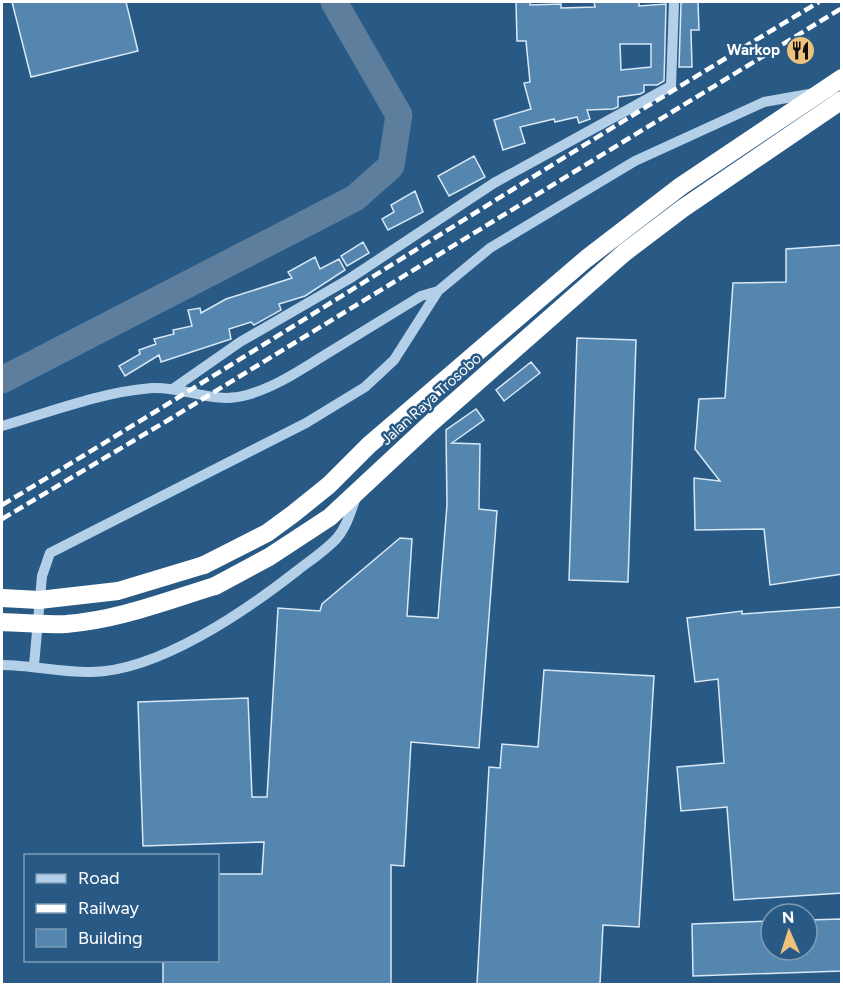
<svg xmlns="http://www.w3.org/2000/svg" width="843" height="986" viewBox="0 0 843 986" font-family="Figtree,sans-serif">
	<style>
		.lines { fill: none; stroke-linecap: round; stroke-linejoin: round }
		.river { stroke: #5d7e9c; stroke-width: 27 }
		.building { fill: #5586af; stroke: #d7e8f6; stroke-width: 1.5; fill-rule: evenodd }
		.minor { stroke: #b4d0e8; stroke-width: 10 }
		.highway { stroke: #fff; stroke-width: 18 }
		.rail { stroke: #fff; stroke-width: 4.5; stroke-dasharray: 10 4.5; stroke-linecap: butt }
		.highway-bridge { stroke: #fff; stroke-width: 18 }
		.labels { text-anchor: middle; stroke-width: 5; stroke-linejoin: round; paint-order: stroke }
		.poi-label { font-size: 15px; font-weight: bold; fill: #fff; stroke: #295a86; text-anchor: end }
		.street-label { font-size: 15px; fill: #fff; stroke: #295a86 }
	</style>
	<rect width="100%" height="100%" fill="#295a86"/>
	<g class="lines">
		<!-- river -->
		<path class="river" d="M2,380L355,198L391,166L399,115L334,2"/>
	</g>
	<!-- building -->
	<path class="building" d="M12,2H126L138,51L31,77Z
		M516,2H530V5L561,4V8L595,7L594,2H639V6L666,4L664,81L657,85H644V92L640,94L618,97V107L613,109L587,110L590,119L579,123L577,117L555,122L554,119L520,127L525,143L503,150L494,120L531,109L524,83L530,82L526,41H517ZM620,44H651V67L621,70Z
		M685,2H698L699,30H691L692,67H679L681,3Z
		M474,156L485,177L449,196L438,176Z
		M415,191L423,212L388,230L382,219L394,212L391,205Z
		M363,242L369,253L347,266L341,256Z
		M842,245V574L770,585L764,529L695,530L694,478L720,481L695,449L699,399L725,398L733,283L786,282V249Z
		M315,257L320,269L339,259L345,270L305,296L279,304L281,310L254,325L251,322L229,329L231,339L161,362L159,355L125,376L119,366L140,354L139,350L156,344L154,339L174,334L173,330L192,326L188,310L200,308L201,313L226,299L292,278L288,272Z
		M577,338L636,340L628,582L569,580Z
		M531,362L540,373L504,401L496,390Z
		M476,409L484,420L452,443L480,444L479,509L497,511L479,748L411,742L404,866L391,865V984H163V960H218V874H262L264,842L143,846L138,702L248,698L252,797H267L278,608L320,611L322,604L400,538L412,539L407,616L438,618L447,505L446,430Z
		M842,607V893L734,900L727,807L681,811L677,767L724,763L718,679L695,682L687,618L742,611V614Z
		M544,670L654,676L639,927L603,925L600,984H477L489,767L500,768L502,744L538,747Z
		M842,919V971L693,976L692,924L771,921V950H807V920Z"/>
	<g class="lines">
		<!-- minor -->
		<path class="minor" d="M174,388L240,342L349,279L494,183L671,86L674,2
			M2,426C50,412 101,392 152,388C184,386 214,405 247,395C276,387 302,369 328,353C359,334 390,315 421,296L438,291
			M2,665C32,665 62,673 92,672C159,671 247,610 298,570C311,560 326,550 337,538C347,526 351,511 356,497
			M34,665L42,576L50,553L306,423L365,387L394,360L438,291L490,248L635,161L764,102L815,93"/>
		<!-- highway -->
		<path class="highway" d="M204,565L267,533L293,514L329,485L369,445L586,259L681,186L842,78
			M215,586L269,557L330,517L432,422L624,253L682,209L842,100"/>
		<!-- rail -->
		<path class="rail" d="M2,505C276,340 545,166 819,2
			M2,519L170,419L842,8"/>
		<!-- highway-bridge -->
		<path class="highway-bridge" d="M2,598L39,600L118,591L204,565
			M2,622C23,623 45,625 66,624C118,620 166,601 215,586"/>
	</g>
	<!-- icons -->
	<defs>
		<symbol id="restaurant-disc" viewBox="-11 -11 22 22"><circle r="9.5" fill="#efc27b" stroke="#295a86"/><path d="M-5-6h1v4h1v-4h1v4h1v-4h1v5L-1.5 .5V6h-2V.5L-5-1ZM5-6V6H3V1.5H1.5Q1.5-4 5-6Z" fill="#111"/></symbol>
	</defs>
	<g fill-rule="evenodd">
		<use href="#restaurant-disc" x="784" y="34" width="33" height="33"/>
	</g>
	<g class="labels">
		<!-- poi labels -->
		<g class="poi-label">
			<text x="780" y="55">Warkop</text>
		</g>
		<!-- street labels -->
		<g class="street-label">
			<text transform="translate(431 399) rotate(-42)" y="5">Jalan Raya Trosobo</text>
		</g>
	</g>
	<!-- border -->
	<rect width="843" height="986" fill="none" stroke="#ffffff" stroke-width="6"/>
	<!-- legend -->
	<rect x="24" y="854" width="195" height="108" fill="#295a86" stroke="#7f9cb6" stroke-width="1.5"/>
	<rect x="36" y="874" width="30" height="9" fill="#b4d0e8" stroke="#7f9cb6" stroke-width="1.5"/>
	<text x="78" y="884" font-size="18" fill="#ffffff">Road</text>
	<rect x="36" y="904" width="30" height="9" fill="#ffffff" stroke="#7f9cb6" stroke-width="1.5"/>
	<text x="78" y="914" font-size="18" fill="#ffffff">Railway</text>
	<rect x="36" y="929" width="30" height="18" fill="#5586af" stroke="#7f9cb6" stroke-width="1.5"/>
	<text x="78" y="944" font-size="18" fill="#ffffff">Building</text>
	<!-- north arrow -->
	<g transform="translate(789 932) rotate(357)"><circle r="28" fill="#295a86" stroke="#7f9cb6" stroke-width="1.5"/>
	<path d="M0-4.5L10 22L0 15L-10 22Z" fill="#efc27b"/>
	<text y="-9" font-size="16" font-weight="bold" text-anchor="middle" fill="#ffffff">N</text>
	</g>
</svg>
